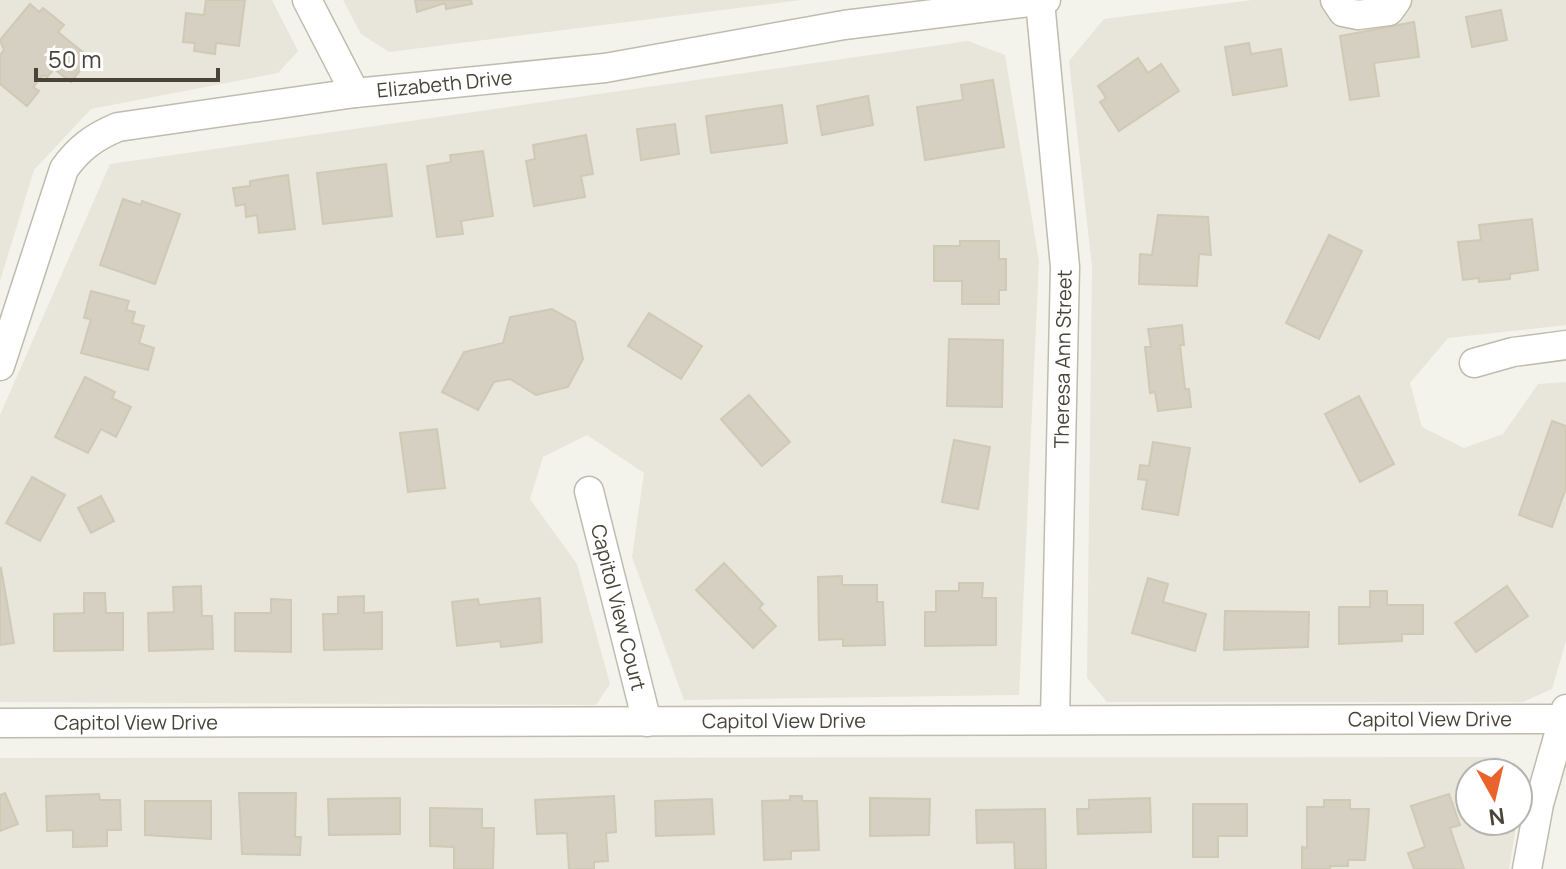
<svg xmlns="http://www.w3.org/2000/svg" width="1566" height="869" viewBox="0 0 1566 869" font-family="Manrope,sans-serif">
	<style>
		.residential { fill: #e8e5da }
		.building { fill: #d5d0c1; stroke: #cfc9b5; stroke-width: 2 }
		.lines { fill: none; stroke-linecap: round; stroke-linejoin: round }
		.minor-casing { stroke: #bfbcae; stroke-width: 31 }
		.minor { stroke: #fff; stroke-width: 28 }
		.labels { text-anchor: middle; stroke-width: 7; stroke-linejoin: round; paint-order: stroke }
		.street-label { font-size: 20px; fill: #484439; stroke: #fff }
	</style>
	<rect width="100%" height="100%" fill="#f4f3eb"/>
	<!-- residential -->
	<path class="residential" d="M0,0H272L298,51L278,73L91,109L34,170L0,281Z
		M343,0H801L389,52L361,34Z
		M1252,0H1566V325L1448,338L1410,383L1422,427L1464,448L1503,434L1538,384L1566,382V641L1552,689L1523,702H1107L1087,678L1092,267L1069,61L1104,19Z
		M968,41L1005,55L1039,261L1019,695L684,700L632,557L644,473L587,435L543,457L530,499L577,564L610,684L596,705L0,702V415L110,164Z
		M1500,757L1512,773H1470V821H1517L1509,869H0V758Z"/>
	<!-- building -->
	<path class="building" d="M206,0H245L239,46L216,43L215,54L194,51L195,43L183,42L186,13L204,15Z
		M415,0H471L472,4L446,9L445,3L417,12Z
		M30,4L39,12L43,8L64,25L58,32L90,58L71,82L54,69L47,77L43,75L33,87L39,91L27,106L0,84V55L4,50L0,40Z
		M1501,10L1507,40L1472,47L1466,17Z
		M1414,22L1419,57L1374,63L1379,96L1350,100L1340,36Z
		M1249,43L1251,54L1281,49L1287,86L1233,95L1225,47Z
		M1138,58L1148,73L1161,64L1179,91L1119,131L1100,102L1106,98L1098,86Z
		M993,80L1004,147L925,160L917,107L963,100L961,85Z
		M868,96L873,125L822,135L817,106Z
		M782,105L787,143L711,153L706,116Z
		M675,124L679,154L641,160L637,129Z
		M586,135L593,174L581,176L585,197L534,206L526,161L535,159L533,145Z
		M483,151L493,216L461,221L463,234L437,237L427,166L451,162L450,155Z
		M386,164L392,216L323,224L317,173Z
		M288,175L295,229L259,233L257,215L246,217L245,204L236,206L233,188L250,186V181Z
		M123,199L141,205L142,201L180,214L155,284L100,265Z
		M1158,215L1208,217L1211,255L1199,254L1197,286L1139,284L1140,254L1152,255Z
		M1532,219L1538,270L1510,274V279L1479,282V278L1463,280L1458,242L1481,240L1479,225Z
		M1329,235L1362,251L1319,339L1286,323Z
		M960,241H999V259H1006V290H999V304H962V281H934V246H960Z
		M91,291L129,301L126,310L135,312L132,323L144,326L139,343L154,348L148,370L81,353L91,319L84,318Z
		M552,309L575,322L583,359L568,387L536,395L510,379L494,382L478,410L442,392L464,352L503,343L510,317Z
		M649,313L702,346L681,379L628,346Z
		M1182,325L1184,345H1180L1185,389H1189L1191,407L1158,411L1155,392L1150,393L1145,347H1151L1148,329Z
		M949,339L1003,340L1002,407L947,406Z
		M85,377L115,392L112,398L131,407L116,437L101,429L88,453L55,437Z
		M749,395L790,442L762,466L721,419Z
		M1359,396L1394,464L1360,482L1325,414Z
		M1552,421L1566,426V488L1552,527L1519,515Z
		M437,429L445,488L408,492L400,433Z
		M954,440L990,447L978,509L942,502Z
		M1153,442L1190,448L1178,515L1142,509L1147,480L1138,479L1140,465L1149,466Z
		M32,477L65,495L40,541L6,523Z
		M101,496L114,521L91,533L78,508Z
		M724,563L763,604L759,608L776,626L753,648L696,590Z
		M1,568L14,643L0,645V569Z
		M842,576V585H877V602H883L885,645L843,646V639L819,640L818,577Z
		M1148,578L1168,584L1163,602L1206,614L1195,651L1132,633Z
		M959,583H983L982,598H996V645L925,646V612H936V591H959Z
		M201,586L202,616H212L213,649L149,651L148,613L174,612L173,587Z
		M1507,586L1528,616L1476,652L1455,623Z
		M1370,591H1387V605H1423V634H1402V641L1339,644V607H1370Z
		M84,593H105L106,613H123V650L54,651V614L84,613Z
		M364,596V613L382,612V649L324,650L323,614H338V597Z
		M540,598L542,642L501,647L500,641L457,646L452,602L478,599L479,605Z
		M271,599L291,600V652L235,651V613H271Z
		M1225,611L1309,612L1308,647L1224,650Z
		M5,793L18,824L0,831V795Z
		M239,793H296L295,837H301L300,855L242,854Z
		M99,794L100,800H120L121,830H107V846L73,847V830L47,831L46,796Z
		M1449,794L1460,825L1450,828L1464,869H1414L1408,853L1425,847L1411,806Z
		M614,796L616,832L606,833L608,861L594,862V869H569L567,833L537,834L535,800Z
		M790,796H802V801H817L819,850L791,851V859L764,860L762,801L790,800Z
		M400,798V834L329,835L328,799Z
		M870,798L930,799L929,835L870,836Z
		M1150,798L1151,832L1078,834L1077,809H1089V800Z
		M712,799L714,834L656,836L655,801Z
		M1324,800H1350V809H1369L1365,860H1348V866H1330V869H1302V847L1307,848V807H1324Z
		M145,801H211V839L145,835Z
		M1193,804H1247V836H1218V857H1193Z
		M430,808L482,809V828H494L493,869H454V847L430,846Z
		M1045,809L1046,869H1015L1014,842L977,843L976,810Z"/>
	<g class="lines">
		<defs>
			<g id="minor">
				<path d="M307,0L355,93"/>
				<path d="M1335,0L1343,12L1358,15L1389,11L1397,0"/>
				<path d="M1040,1L1065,267L1055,718"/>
				<path d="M1474,363L1513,352L1566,345"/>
				<path id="s1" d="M0,366L64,169C79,148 94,137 118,127L355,93L605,68L844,25L1046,0"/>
				<path id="s2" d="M589,491L647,722"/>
				<path id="s3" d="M0,723L1566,719"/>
				<path d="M1527,869L1539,804L1566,709"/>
			</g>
		</defs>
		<!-- minor casing -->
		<use href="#minor" class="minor-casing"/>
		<!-- minor -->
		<use href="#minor" class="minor"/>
	</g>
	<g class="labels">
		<!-- street labels -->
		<g class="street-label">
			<text dy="7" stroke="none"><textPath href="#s1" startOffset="606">Elizabeth Drive</textPath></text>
			<text transform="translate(1063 359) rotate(-89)" y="7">Theresa Ann Street</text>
			<text dy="7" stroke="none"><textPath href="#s2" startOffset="120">Capitol View Court</textPath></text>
			<text dy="7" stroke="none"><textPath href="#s3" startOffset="1430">Capitol View Drive</textPath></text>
			<text dy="7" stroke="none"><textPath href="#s3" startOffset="784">Capitol View Drive</textPath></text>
			<text dy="7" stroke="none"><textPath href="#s3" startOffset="136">Capitol View Drive</textPath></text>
		</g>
	</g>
	<!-- north arrow -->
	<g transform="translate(1494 797) rotate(172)"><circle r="38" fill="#ffffff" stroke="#b6b4b0" stroke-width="2"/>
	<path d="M0-6L14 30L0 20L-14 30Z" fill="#e9642d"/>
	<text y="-12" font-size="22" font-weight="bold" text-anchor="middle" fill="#484439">N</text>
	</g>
	<!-- scale -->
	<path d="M36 68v12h182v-12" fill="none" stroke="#484439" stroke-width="4"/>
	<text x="48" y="68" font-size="24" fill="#484439" stroke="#ffffff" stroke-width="6" paint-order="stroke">50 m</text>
</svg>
